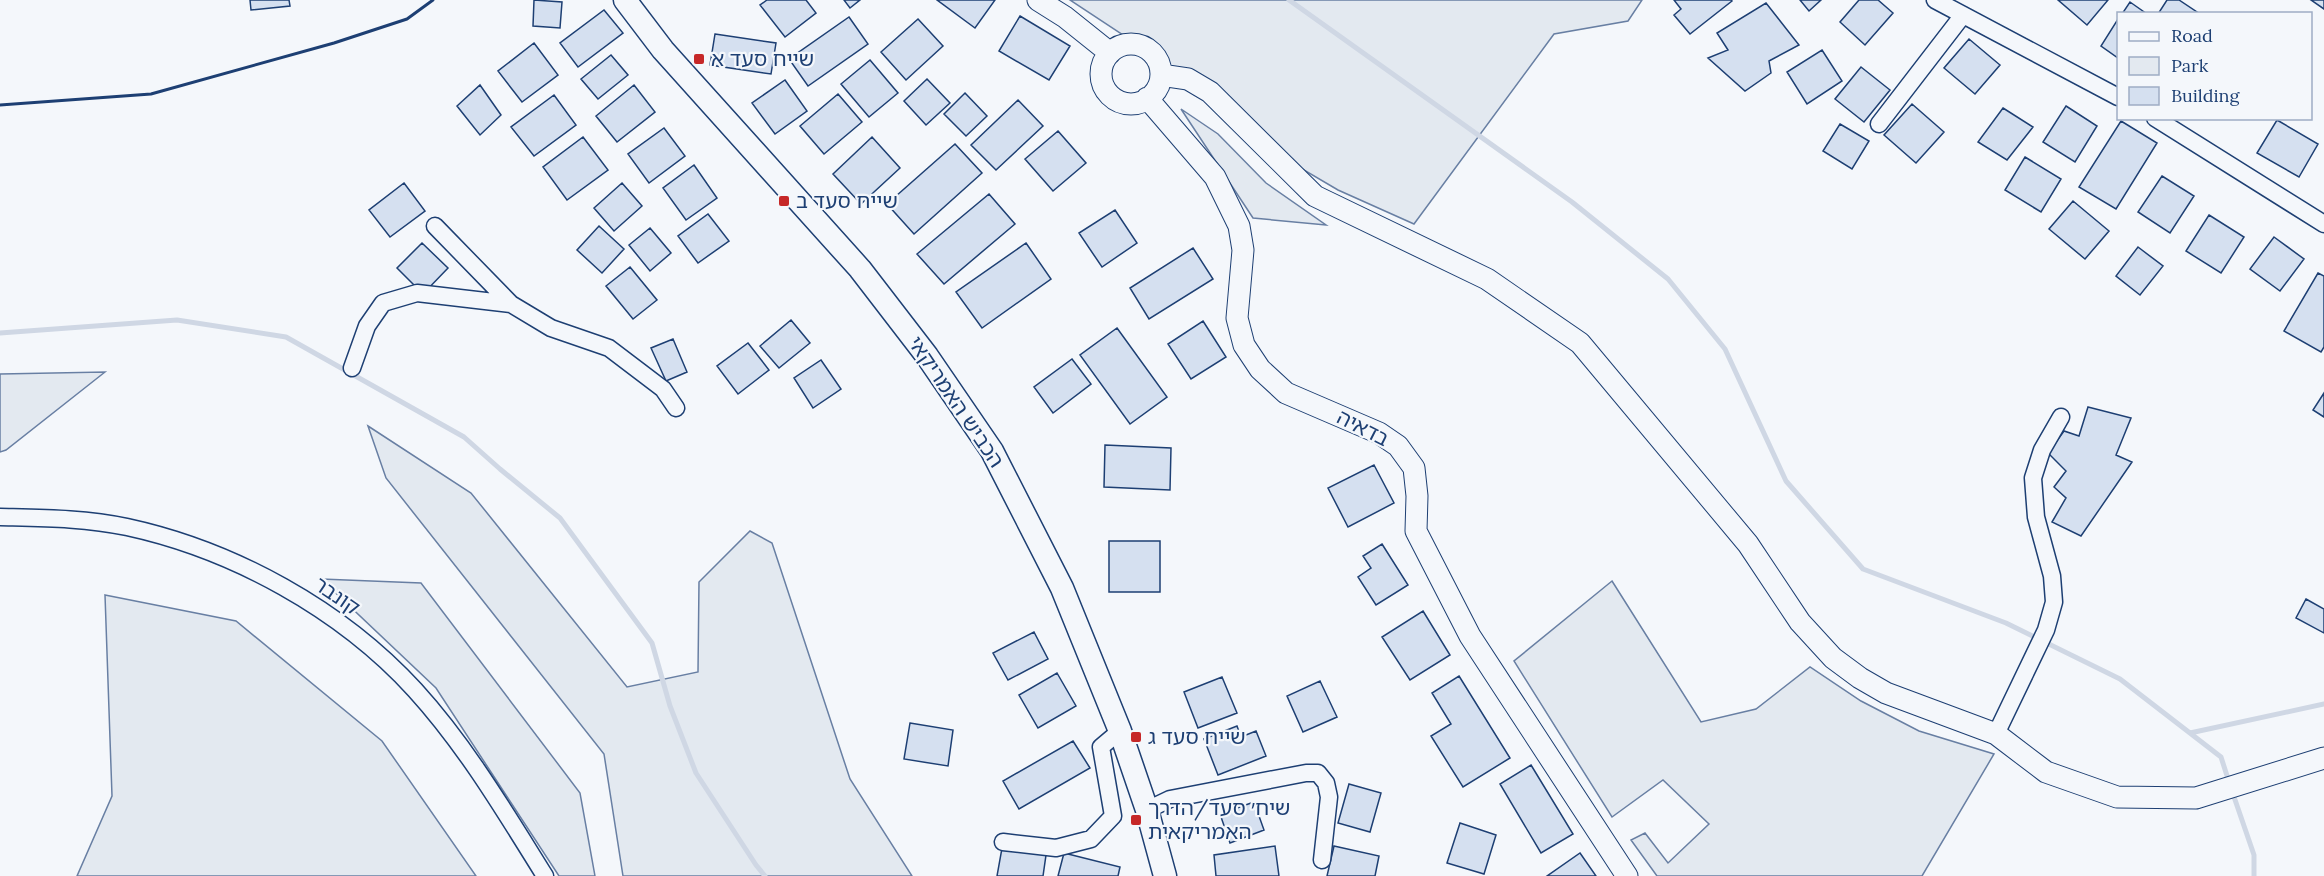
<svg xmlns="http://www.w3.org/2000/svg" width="2324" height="876" viewBox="0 0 2324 876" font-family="Lora,'Noto Sans Hebrew',serif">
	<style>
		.green { fill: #e3e9f0; stroke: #687fa3; stroke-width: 1.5 }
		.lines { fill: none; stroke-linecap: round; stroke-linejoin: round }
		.stream { stroke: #cfd7e4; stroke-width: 5 }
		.building { fill: #d5e0f0; stroke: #1d3f73; stroke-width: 1.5 }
		.minor-casing { stroke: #1d3f73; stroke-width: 19 }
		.tertiary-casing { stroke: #1d3f73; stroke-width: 23 }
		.secondary-casing { stroke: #1d3f73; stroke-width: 25 }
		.minor { stroke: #f4f7fb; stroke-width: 16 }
		.tertiary { stroke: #f4f7fb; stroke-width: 21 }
		.secondary { stroke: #f4f7fb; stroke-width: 22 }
		.wall { stroke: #1d3f73; stroke-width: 3 }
		.poi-dot { fill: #c62828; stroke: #f4f7fb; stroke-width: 2 }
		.labels { text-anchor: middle; stroke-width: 4.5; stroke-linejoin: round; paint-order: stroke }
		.poi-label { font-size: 21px; fill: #1d3f73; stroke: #f4f7fb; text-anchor: start }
		.street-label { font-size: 21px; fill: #1d3f73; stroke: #f4f7fb }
	</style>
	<rect width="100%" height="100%" fill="#f4f7fb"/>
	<!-- green -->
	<path class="green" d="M1070,0H1642L1628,21L1554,34L1414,224L1338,190L1297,166L1149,52Z
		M1181,109L1218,134L1266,183L1326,225L1253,218Z
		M105,372L6,450L0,452V374Z
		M368,426L471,493L627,687L698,672L699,582L750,531L772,543L850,779L912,876H623L604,754L386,478Z
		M321,579L421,583L580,793L595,876H559L436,688Z
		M1612,581L1701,722L1756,709L1810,667L1861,701L1919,731L1994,754L1922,876H1657L1631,840L1645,833L1668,863L1709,824L1663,780L1612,817L1514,661Z
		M105,595L236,621L382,741L476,876H77L112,796Z"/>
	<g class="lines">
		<!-- stream -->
		<path class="stream" d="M1289,0L1572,202L1668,279L1725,349L1786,481L1863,569L2006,623L2120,679L2221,757L2229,782
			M0,333L177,320L286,337L464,437L500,469L560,518L652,643L670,706L696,773L756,865L765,876
			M2190,733L2324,704
			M2232,791L2254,855V876"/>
	</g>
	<!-- building -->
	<path class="building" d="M250,0H289L290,6L251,10Z
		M534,0L562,2L560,28L533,26Z
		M767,0H806L816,13L785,37L760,5Z
		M844,0H860L850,8Z
		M937,0H995L975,28Z
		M1674,0H1731L1732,1L1690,34L1674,15L1681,9Z
		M1800,0H1821L1809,11Z
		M1859,0H1878L1893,13L1865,45L1840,22Z
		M2058,0H2108L2087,25Z
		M2167,0H2179L2200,14H2158Z
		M2311,0H2324V9Z
		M2130,2L2147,14H2122Z
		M1766,3L1799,45L1769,61L1771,73L1745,91L1708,58L1728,50L1717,33Z
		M604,10L623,33L578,67L560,43Z
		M1020,16L1070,46L1049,80L999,51Z
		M849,17L868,44L808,86L789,59Z
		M918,19L943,46L906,80L881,52Z
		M2118,19V58L2101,46Z
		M715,34L776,43L771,74L710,65Z
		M1969,39L2000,65L1975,94L1944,68Z
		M534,43L558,75L522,102L498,71Z
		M1822,50L1842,81L1807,104L1787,72Z
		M611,55L628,75L598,99L581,79Z
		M870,60L898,93L869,117L841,84Z
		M1861,67L1890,90L1864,122L1835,99Z
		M927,79L950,103L926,125L904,101Z
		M785,80L807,111L775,134L752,103Z
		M480,85L501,115L480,135L457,106Z
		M634,85L655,112L617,142L596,116Z
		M965,93L987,116L966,136L944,114Z
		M838,94L862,122L824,154L800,126Z
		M554,95L576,125L534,156L511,127Z
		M1018,100L1043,126L996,170L971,145Z
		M1912,104L1944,132L1916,163L1884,135Z
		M2066,106L2097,126L2075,162L2043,142Z
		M2003,108L2033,127L2007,160L1978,142Z
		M2277,120L2318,144L2299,177L2257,153Z
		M2121,121L2157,143L2116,209L2079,187Z
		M1840,124L1869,141L1852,169L1823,151Z
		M664,128L685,156L649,183L628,154Z
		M1058,131L1086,163L1053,191L1025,159Z
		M583,137L608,170L567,200L543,167Z
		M872,137L900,168L861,204L833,174Z
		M955,144L982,173L914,234L887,204Z
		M2025,157L2061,179L2041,212L2005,190Z
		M694,165L717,198L686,220L663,188Z
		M2162,176L2194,196L2170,233L2138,212Z
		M404,183L425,211L390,237L369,210Z
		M622,183L642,206L614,231L594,208Z
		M989,194L1015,224L944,284L917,254Z
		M2073,201L2109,231L2085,259L2049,229Z
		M1115,210L1137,243L1102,267L1079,233Z
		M708,214L729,241L698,263L678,236Z
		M2209,215L2244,237L2221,273L2186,251Z
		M599,226L624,249L602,273L577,250Z
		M650,228L671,253L650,271L629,245Z
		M2274,237L2304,259L2280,291L2250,269Z
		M422,243L448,268L423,294L397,268Z
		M1026,243L1051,279L982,328L956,292Z
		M2138,247L2163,266L2140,295L2116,276Z
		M1193,248L1213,279L1149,319L1130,288Z
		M630,267L657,300L633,319L606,286Z
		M2318,273L2324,276V347L2321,352L2284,331Z
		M791,320L810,343L779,368L760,346Z
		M1203,321L1226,357L1191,379L1168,344Z
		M1117,328L1167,397L1130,424L1080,355Z
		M673,339L687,372L666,381L651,348Z
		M748,343L769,370L738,394L717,366Z
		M1072,359L1091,384L1053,413L1034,387Z
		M821,360L841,389L813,408L794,378Z
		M2324,393V417L2313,410Z
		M2088,407L2131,418L2116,455L2132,462L2081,536L2052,522L2066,498L2054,487L2066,471L2048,453L2064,431L2079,436Z
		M1105,445L1171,448L1170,490L1104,487Z
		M1374,465L1394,503L1348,527L1328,488Z
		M1109,541H1160V592H1109Z
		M1382,544L1408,585L1376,605L1358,577L1371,568L1363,556Z
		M2306,599L2324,609V633L2296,618Z
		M1423,611L1450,655L1410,680L1382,637Z
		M1034,632L1048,659L1008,680L993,653Z
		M1057,673L1076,706L1038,728L1019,695Z
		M1459,676L1510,758L1463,787L1431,736L1451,724L1432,693Z
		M1222,677L1237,713L1198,728L1184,692Z
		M1320,681L1337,717L1303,732L1287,696Z
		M910,723L953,730L948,766L904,759Z
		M1237,726L1241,737L1256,731L1266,756L1218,775L1204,739Z
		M1073,741L1090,768L1019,809L1003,781Z
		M1531,765L1573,834L1541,853L1500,784Z
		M1349,784L1381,793L1370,832L1338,823Z
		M1254,802L1264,830L1230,843L1220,814Z
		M1460,823L1496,835L1484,874L1447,863Z
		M1275,846L1279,876H1216L1214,855Z
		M1334,846L1379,856L1375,876H1327Z
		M1002,848L1046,855L1043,876H997Z
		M1064,853L1120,867L1118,876H1058Z
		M1580,853L1596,876H1547Z"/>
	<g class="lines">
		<defs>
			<path id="minor" d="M1935,0L2118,97
				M2155,118L2324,224
				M1879,124L1963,15
				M435,226L511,304L551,328L609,348L663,389L676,408
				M352,368L367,326L383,303L417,293L511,304
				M0,517C42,518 85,518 127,527C233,550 341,609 415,690C466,746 505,812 545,876
				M1996,734L2046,630L2054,602L2052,576L2036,517L2033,478L2042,450L2061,417
				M1147,810L1170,799L1306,773H1318L1326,783L1329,797L1322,860
				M1003,842L1056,848L1091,839L1113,816L1101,747L1120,731"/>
			<path id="tertiary" d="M1038,0L1065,17L1110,53
				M1101 74a30 30 0 1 1 60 0a30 30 0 1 1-60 0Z
				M1161,75L1188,79L1210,92L1315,196L1487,279L1580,343L1748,544L1800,622L1833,658L1860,678L1886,693L1996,734L2046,772L2117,797L2196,798L2324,758
				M1147,98L1215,177L1239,226L1243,250L1237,318L1244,345L1260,369L1286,393L1379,433L1398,446L1414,468L1417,496L1416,531L1470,636L1627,876"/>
			<path id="secondary" d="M625,0L663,50L860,269L927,356L992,451L1062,588L1120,731L1147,810L1165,876"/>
		</defs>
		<!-- minor casing -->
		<use href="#minor" class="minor-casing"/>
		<!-- tertiary casing -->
		<use href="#tertiary" class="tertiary-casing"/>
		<!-- secondary casing -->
		<use href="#secondary" class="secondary-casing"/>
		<!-- minor -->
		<use href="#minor" class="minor"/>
		<!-- tertiary -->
		<use href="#tertiary" class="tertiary"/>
		<!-- secondary -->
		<use href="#secondary" class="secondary"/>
		<!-- wall -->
		<path class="wall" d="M0,105L151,94L334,43L407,19L433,0"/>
	</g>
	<!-- markers -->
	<g class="poi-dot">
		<rect x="693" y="53" width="12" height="12" rx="3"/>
		<rect x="778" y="195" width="12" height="12" rx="3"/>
		<rect x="1130" y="731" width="12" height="12" rx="3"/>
		<rect x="1130" y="814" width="12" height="12" rx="3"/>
	</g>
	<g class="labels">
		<!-- poi labels -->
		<g class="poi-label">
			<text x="711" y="66">שייח סעד א</text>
			<text x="796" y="208">שייח סעד ב</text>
			<text x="1148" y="744">שייח סעד ג</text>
			<text x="1148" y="815">שיח׳ סעד/הדרך<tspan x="1148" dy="24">האמריקאית</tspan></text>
		</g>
		<!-- street labels -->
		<g class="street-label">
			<text transform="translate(956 402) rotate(56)" y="7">הכביש האמריקאי</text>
			<text transform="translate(1363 428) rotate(27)" y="7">בדאיה</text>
			<text transform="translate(337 596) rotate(34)" y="7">קונבר</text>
		</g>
	</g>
	<!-- legend -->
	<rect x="2117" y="12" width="195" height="108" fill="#f4f7fb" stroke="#9eadc5" stroke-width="1.5"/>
	<rect x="2129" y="32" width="30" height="9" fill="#f4f7fb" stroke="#9eadc5" stroke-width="1.5"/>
	<text x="2171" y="42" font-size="18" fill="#1d3f73">Road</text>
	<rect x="2129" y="57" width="30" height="18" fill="#e3e9f0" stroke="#9eadc5" stroke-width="1.5"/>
	<text x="2171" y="72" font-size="18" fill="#1d3f73">Park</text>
	<rect x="2129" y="87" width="30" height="18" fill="#d5e0f0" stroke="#9eadc5" stroke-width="1.5"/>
	<text x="2171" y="102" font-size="18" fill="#1d3f73">Building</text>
</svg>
